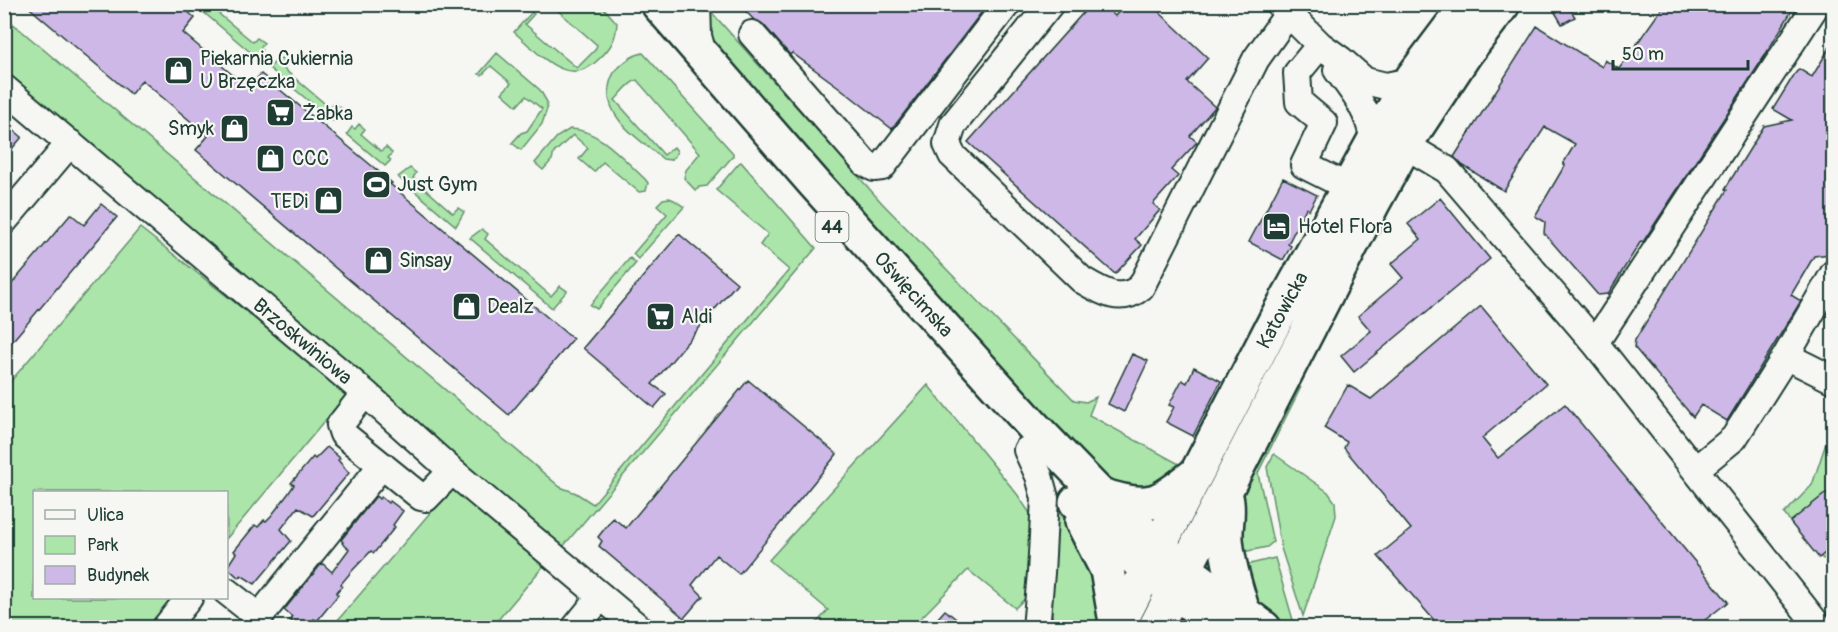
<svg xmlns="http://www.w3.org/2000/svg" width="1838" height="632" viewBox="0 0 1838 632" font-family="Pangolin,sans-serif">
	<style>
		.green { fill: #abe5aa; stroke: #65916f; stroke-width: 1.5 }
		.building { fill: #ceb8e7; stroke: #1f3d34; stroke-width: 1.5 }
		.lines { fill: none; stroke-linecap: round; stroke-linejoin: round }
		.minor-casing { stroke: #1f3d34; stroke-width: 30 }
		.major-casing { stroke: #1f3d34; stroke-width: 38 }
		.minor { stroke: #f6f6f2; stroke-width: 26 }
		.major { stroke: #f6f6f2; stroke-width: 33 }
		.labels { text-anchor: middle; stroke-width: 4.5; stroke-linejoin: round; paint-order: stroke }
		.shield { fill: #f6f6f2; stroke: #60746d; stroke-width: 1.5 }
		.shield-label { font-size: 18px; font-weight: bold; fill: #1f3d34 }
		.poi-label { font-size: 20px; fill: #1f3d34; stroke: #f6f6f2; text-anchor: start }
		.street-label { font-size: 20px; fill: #1f3d34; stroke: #f6f6f2 }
	</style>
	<rect width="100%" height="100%" fill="#f6f6f2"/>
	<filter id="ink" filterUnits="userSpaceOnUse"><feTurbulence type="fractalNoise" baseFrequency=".0167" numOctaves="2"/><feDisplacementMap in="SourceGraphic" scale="12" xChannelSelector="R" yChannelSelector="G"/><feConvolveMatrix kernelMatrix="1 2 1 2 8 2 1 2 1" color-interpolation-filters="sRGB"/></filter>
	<g filter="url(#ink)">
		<!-- green -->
		<path class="green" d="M195,5H208L253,42L257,38L264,43L260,48L262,50L256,57Z
			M559,5H601L617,23C616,39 611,48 599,59C568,91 539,53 514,32L532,12L534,14L525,24L577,68L595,50L597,45L556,9Z
			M706,6L882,203L1074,400L1086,402L1096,397L1089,415L1181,465C1151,488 1140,497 1105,476L930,295L715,47L709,32Z
			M4,16L560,487L576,493L593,504L789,270L760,245L768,234L716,190L739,163L741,162L816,248L561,549L5,77Z
			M497,53L540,90L547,102V109L542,124L521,150L512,143L521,133L527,131L542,109L526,96L517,106L502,93L511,83L491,66L482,75L479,74Z
			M643,53L733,153V156L707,186L699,187L696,191L684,178L686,170L700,153L637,80C628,83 622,93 615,100L664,155L674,147L677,151L675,156L670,160L663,159C641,140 605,120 609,87C610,81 612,75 616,70C624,62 632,55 643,53Z
			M281,58L287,64L284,69L330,108L334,103L341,108L336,114L338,116L333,121L269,68L275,62L277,63Z
			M359,124L365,129L361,134L381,151L386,147L392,153L388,158L391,160L385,166L347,134L352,127L355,129Z
			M570,129C599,129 624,160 645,179L648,183L646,191L639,192L603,162L594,172L579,159L588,148L573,135L554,153L552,160L543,170L535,163L557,137Z
			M410,168L416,173L413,178L453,213L458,208L464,212L456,226L398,177Z
			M669,198L674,200L684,207L638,259L633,254L667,214L657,205L663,199Z
			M140,228L349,392L227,538L226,492H34V598H177L152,627H14L5,620V388Z
			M482,229L488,234L485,239L551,296L560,286L567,291L552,308L470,238Z
			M630,258L636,263L597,309L590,305Z
			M928,385L1017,494L1033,518L1031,593L1015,608L968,570L912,627H813L828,610L769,560Z
			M1301,387L1258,473L1273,542L1267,547L1233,554C1228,503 1267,441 1289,396Z
			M1833,427V551L1823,559L1784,514L1812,485L1831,428Z
			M1274,454L1328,492L1335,502L1336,516L1303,616L1281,548L1267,467Z
			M453,486L546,563L492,627L331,628Z
			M1053,506L1081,537L1093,560L1100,627L1053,628L1048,543Z
			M1275,558L1295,627H1284L1274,620L1251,594L1246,565Z"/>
		<!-- building -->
		<path class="building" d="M25,4H179L195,18L183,33L248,88L261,74L378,171L392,183L390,184L573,339L509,415L196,150L208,136L142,80L131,94Z
			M739,4L843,5L988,4L892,129L840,88L792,53L790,55L763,24L753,19Z
			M1091,4H1102L1115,16L1126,4H1149L1158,11L1208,58L1187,82L1215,107L1190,136L1197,142L1171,170L1178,176L1153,204L1160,210L1135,239L1142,245L1115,274L968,142Z
			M1550,4H1567L1575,17L1562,24Z
			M1665,4H1796L1764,57L1643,242L1641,241L1608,294L1598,295L1544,233L1545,222L1535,216L1565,165L1563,164L1575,144L1545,127L1504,191L1462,165L1454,157L1537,26L1602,67L1605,60L1619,69Z
			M1833,42V248L1830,254L1814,256L1807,268L1791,295L1801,301L1727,421L1701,405L1693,417L1634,347L1635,340L1727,190L1725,189L1764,126L1792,120L1773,109L1794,75L1799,69L1812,77Z
			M4,122L22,137L4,158Z
			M1283,178L1317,195L1309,210L1306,208L1288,244L1291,246L1283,260L1249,242Z
			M1440,198L1490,259L1354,372L1341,356L1371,331L1358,316L1403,278L1391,264L1421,239L1408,224Z
			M101,204L117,217L4,351V293L71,214L84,225Z
			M679,234L737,283L652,384L666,394L654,408L583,348Z
			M1481,306L1546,384L1482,438L1498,458L1565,404L1728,602L1696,627H1440L1378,556L1411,529L1344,448L1347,442L1324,428L1348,385L1371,399Z
			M1132,354L1148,361L1124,412L1108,404Z
			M1194,367L1221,381L1193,436L1166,422L1174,407L1169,405L1182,380L1187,383Z
			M748,380L837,454L739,574L716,555L692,585L703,596L684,618L599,546L602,541L598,537L613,518L626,528Z
			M327,447L340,458L338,460L349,473L313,516L298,507L281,529L291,541L255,584L241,575L239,578L227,567L236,553L234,551L255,525L258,527L264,520L266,521L271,516L288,494L294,485L291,483L313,457L315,459Z
			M1826,493L1833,502V546L1819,558L1790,522Z
			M376,496L379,499L381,497L388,503L390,501L403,511L393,525L395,527L374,553L371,551L351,572L341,584L342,586L336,593L338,595L317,621L314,619L307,627H298L290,620L292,617L284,610L322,563L332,572L349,549L342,543L343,542L341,540Z
			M945,610L966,627H930Z"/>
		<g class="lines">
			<defs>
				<path id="minor" d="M697,4L698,36L704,57
					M1050,4L953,125L947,144L952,155L1082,280C1102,292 1121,304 1141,287L1256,59L1288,14
					M1279,4L1320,45L1341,60L1365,81L1386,86L1401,83L1413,77
					M752,34L865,163L874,168L882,167L1007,4
					M1320,45L1297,73L1299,102L1324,123L1304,165L1350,188
					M1337,70C1356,95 1368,110 1374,141
					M4,88L365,393L452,471L639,628
					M1405,145L1447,170L1595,343L1820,628
					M4,221L70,143
					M1595,343L1817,4
					M1786,356L1834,273
					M365,393L340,425L343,434L421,497L426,498L452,471
					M1027,450L1039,476L1045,498L1041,573L1036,628
					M1696,469L1734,438L1786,356L1834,380
					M226,591L259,617L382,465
					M165,628L189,598
					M575,628L601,596"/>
				<path id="major" d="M658,4L814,183L1034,427L1100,495L1185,569L1264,628
					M1101,495C1116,500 1136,506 1152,502C1168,498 1183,483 1196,474
					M1226,497C1230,512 1225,525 1226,539C1228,564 1236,588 1243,612
					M1076,502L1147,570L1222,628
					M1082,521L1107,570L1117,628
					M1117,628L1275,321L1374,141L1413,77L1468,4
					M1155,628L1373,203L1405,145L1465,54L1503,4"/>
			</defs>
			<!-- minor casing -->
			<use href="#minor" class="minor-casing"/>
			<!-- major casing -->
			<use href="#major" class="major-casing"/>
			<!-- minor -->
			<use href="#minor" class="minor"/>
			<!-- major -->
			<use href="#major" class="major"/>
		</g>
	</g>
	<!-- icons -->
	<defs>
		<symbol id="shop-square" viewBox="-11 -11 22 22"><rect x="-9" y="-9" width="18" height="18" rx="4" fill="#1f3d34" stroke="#f6f6f2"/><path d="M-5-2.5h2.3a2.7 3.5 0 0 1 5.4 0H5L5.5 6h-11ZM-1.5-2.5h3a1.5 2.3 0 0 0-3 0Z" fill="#fff"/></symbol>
		<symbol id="supermarket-square" viewBox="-11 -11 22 22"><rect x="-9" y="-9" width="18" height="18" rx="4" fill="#1f3d34" stroke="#f6f6f2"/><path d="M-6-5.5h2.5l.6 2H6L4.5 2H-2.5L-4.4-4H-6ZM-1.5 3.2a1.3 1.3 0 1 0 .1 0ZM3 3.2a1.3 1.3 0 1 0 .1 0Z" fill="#fff"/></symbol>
		<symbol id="stadium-square" viewBox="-11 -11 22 22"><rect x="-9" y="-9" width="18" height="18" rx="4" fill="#1f3d34" stroke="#f6f6f2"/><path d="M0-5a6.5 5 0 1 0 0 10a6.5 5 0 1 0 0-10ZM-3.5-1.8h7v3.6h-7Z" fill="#fff"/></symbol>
		<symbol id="hotel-square" viewBox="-11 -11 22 22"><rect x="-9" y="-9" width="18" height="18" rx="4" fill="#1f3d34" stroke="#f6f6f2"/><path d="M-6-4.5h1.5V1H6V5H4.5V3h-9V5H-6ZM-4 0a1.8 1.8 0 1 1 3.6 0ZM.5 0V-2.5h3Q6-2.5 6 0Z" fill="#fff"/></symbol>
	</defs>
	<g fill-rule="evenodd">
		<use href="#shop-square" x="162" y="54" width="33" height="33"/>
		<use href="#supermarket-square" x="264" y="96" width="33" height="33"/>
		<use href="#shop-square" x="218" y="112" width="33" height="33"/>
		<use href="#shop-square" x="254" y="142" width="33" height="33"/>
		<use href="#stadium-square" x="360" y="168" width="33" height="33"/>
		<use href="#shop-square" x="312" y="184" width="33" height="33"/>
		<use href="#hotel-square" x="1260" y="210" width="33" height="33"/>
		<use href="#shop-square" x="362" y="244" width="33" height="33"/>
		<use href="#shop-square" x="450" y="290" width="33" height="33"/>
		<use href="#supermarket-square" x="644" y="300" width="33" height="33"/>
	</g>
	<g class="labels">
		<!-- shield labels -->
		<rect class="shield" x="815.5" y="212" width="33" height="30" rx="4.5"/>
		<g class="shield-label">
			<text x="832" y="233">44</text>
		</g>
		<!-- poi labels -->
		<g class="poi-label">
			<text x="200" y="65">Piekarnia Cukiernia<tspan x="200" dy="23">U Brzęczka</tspan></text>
			<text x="302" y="120">Żabka</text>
			<text x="214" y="135" text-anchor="end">Smyk</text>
			<text x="292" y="165">CCC</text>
			<text x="397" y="191">Just Gym</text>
			<text x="308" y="208" text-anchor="end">TEDi</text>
			<text x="1298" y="233">Hotel Flora</text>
			<text x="399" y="267">Sinsay</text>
			<text x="487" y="313">Dealz</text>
			<text x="681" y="323">Aldi</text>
		</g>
		<!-- street labels -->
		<g class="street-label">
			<text transform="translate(914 294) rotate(48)" y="7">Oświęcimska</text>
			<text transform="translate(1282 310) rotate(-61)" y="7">Katowicka</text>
			<text transform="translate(303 341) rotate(40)" y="7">Brzoskwiniowa</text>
		</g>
	</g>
	<!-- margin -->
	<rect width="1838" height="632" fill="none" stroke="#f6f6f2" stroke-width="24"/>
	<rect x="12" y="12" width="1814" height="608" fill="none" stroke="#1f3d34" stroke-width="2" filter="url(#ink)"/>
	<!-- legend -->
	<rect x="33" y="491" width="195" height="108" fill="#f6f6f2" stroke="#a0aca6" stroke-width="1.5"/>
	<rect x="45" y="510" width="30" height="9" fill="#f6f6f2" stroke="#a0aca6" stroke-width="1.5"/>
	<text x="87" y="521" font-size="18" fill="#1f3d34">Ulica</text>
	<rect x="45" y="536" width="30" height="18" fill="#abe5aa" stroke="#a0aca6" stroke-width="1.5"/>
	<text x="87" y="551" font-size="18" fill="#1f3d34">Park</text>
	<rect x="45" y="566" width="30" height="18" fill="#ceb8e7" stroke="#a0aca6" stroke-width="1.5"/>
	<text x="87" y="581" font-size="18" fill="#1f3d34">Budynek</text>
	<!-- scale -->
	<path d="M1613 60v9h135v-9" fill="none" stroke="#1f3d34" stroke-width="3"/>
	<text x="1622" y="60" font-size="18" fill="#1f3d34" stroke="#f6f6f2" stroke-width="4.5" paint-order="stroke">50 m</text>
</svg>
